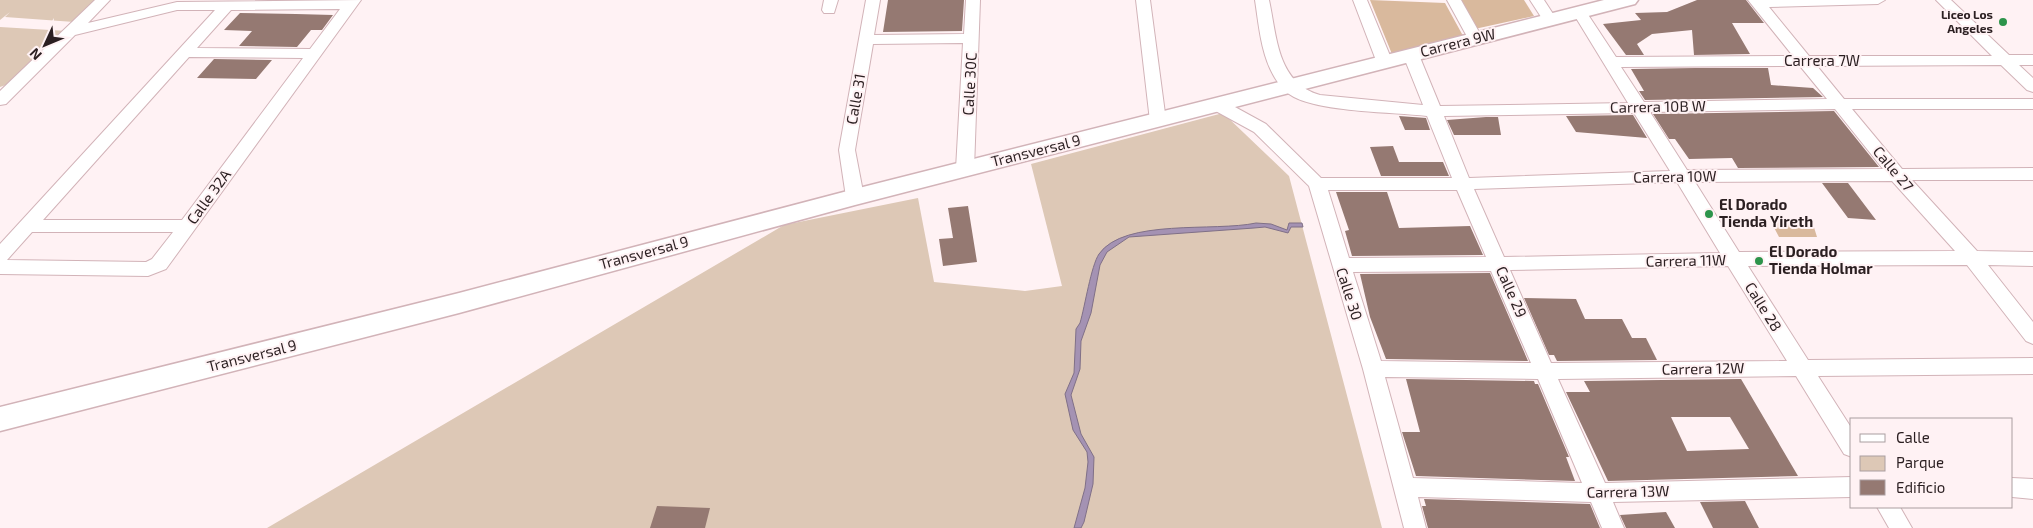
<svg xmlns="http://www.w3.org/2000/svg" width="2033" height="528" viewBox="0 0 2033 528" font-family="'Exo 2',sans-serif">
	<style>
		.green { fill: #ddc8b6 }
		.forest { fill: #d9b99d }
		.water { fill: #a492b3; stroke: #807087 }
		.building { fill: #957972; fill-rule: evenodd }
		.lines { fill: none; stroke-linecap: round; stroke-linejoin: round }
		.minor-casing { stroke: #d2b3b8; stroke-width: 2 }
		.secondary-casing { stroke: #d2b3b8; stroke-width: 3 }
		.minor { fill: #fff; fill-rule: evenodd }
		.secondary { fill: #fff; fill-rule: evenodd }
		.poi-dot { fill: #2d944b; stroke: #fff2f4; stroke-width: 2 }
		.labels { text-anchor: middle; stroke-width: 4; stroke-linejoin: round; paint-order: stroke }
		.far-poi-label { font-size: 12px; font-weight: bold; fill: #2b1f21; stroke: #fff2f4; text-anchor: end }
		.street-label { font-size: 15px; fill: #2b1f21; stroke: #fff2f4 }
		.poi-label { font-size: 15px; font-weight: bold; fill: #2b1f21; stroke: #fff2f4; text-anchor: start }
	</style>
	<rect width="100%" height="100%" fill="#fff2f4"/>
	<!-- green -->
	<path class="green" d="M0,0H97L74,22L5,17L10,12L0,20Z
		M0,27L67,31L20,80L0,87Z
		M1223,113L1289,176L1382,528H267L784,225L918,198L934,282L1025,291L1062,286L1031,164Z"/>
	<!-- forest -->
	<path class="forest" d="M1370,0L1445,3L1462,34L1469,39L1394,59Z
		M1461,0H1524L1534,16L1470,30Z
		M1769,218L1812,221L1817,237H1779Z"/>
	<!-- water -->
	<path class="water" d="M1256,223L1271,224L1287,230L1289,223H1302L1303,227H1291L1288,233L1265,227L1254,228L1129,237L1107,252L1100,265L1091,313L1081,341L1080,369L1071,395L1081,434L1094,457L1093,484L1084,522L1081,528H1074L1085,488L1088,462L1087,452L1073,430L1065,394L1074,373L1076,329L1080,323C1085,306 1091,266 1099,254C1124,218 1215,232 1256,223Z"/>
	<!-- building -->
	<path class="building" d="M888,0H964L962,31L883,32Z
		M1697,0H1746L1764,23H1732L1750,54L1694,55L1692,30L1652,34L1637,44L1644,55H1626L1603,24L1641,20L1635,13L1667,12Z
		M240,13L296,14L333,15L322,30H311L297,47L239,46L252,31L224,30Z
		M214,59L272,60L256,79L197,78Z
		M1695,68H1768L1771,85L1813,88L1823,97L1645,100L1639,91H1644L1631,69Z
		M1834,111L1879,167L1738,168L1732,158L1689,159L1675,139H1669L1653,114Z
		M1633,115L1647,138L1576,132L1566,116Z
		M1399,116L1426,118L1430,130H1405Z
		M1486,117H1498L1501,135H1454L1447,120Z
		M1393,146L1399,162H1443L1449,176H1381L1370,147Z
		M1822,183H1848L1876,220L1848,218Z
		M1336,192H1387L1399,228L1470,226L1483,255L1352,256L1345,231L1349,230Z
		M968,206L977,262L943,266L939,239L953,238L948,208Z
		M1490,273L1528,361L1386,359L1370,317L1360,274Z
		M1524,298L1576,299L1585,319H1622L1632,338H1646L1657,360L1557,361L1554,355H1549Z
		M1406,379L1534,381L1535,384H1538L1569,457H1566L1575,481L1416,476L1402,432H1420Z
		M1741,379L1798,476L1608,481L1566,392H1590L1584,381ZM1671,417H1730L1749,449L1687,451Z
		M1424,499L1590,504L1600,528H1428L1422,506H1426Z
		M1745,501L1759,528H1713L1700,502Z
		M657,506L710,508L705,528H650Z
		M1666,512L1675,528H1626L1620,515Z"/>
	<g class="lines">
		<defs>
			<path id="minor" d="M95,0H110L88,23L177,2L361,0L166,269L148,276L0,274V244L215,10H177L75,35L6,104L0,105V91ZM340,9L310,49L197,48L231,10ZM189,57L303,58L182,220H43ZM32,232H173L152,259L146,262L7,260Z
				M824,0H838L834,13H824L822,10Z
				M866,0H880L874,35L964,34L966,0H980L974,169L971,173H959L956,169L963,43L873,44L855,150L864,197L861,201L855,203L849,201L846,197L839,150Z
				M1136,0H1150L1166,121L1164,125H1152L1150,121Z
				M1255,0H1269C1277,37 1277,83 1320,95L1423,105L1403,55L1411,50L1419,55L1440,106L1628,103L1573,13L1580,9L1585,10L1616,57L1793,56L1748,0H1885L1878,4L1769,7L1809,56H1992L1936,0H1951L2009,55H2033V65H2019L2033,78V92L2027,90L2001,65L1817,66L1844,99H2033V109H1852L1902,169L2033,168V180H1912L1977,251L2033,252V266L1988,265L2033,322V344L2026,341L1967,265L1748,266L1808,360L2033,358V374L1818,376L1852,429V457L1844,454L1796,376L1558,379L1605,483L1852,477V497L1613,502L1624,528H1602L1591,502L1418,497L1426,528H1404L1363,369L1309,186L1254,132L1212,109L1210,105L1212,101H1224L1266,124L1321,178H1452L1427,116C1392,112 1323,112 1294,97C1286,93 1280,86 1275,78C1261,55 1259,26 1255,0ZM1800,66L1827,99L1644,102L1621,67ZM1835,109L1883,169L1687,170L1650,112ZM1634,113L1670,171L1469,178L1444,116ZM1892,181L1955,251L1739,252L1695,182ZM1677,182L1720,253L1504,257L1474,189ZM1328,190H1457L1486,257L1349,258ZM1728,266L1787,361L1551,363L1510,270ZM1491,271L1531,363L1381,361L1353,272ZM1385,377L1538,379L1582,483L1413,478Z
				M1353,0H1367L1393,63L1390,66H1380L1377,63Z
				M1447,0H1461L1483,39L1480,42H1470Z
				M1530,0H1544L1557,20L1555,23H1545Z
				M2012,478L2033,479V499L2012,497Z
				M1877,507H1900L1912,528H1889Z"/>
			<path id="secondary" d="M1604,0H1638L1635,4L855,205L459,313L0,431V407L459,293L855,189Z"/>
		</defs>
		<!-- minor casing -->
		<use href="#minor" class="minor-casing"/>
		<!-- secondary casing -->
		<use href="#secondary" class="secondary-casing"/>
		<!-- minor -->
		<use href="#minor" class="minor"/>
		<!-- secondary -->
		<use href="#secondary" class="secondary"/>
	</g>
	<!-- markers -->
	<g class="poi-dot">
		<circle cx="2003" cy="22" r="5"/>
		<circle cx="1709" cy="214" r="5"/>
		<circle cx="1759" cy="261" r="5"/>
	</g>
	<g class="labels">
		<!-- far-poi labels -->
		<g class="far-poi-label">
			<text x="1993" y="19">Liceo Los<tspan x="1993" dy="14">Angeles</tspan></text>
		</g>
		<!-- street labels -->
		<g class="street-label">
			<text transform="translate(1458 43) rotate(-14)" y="5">Carrera 9W</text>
			<text x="1822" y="66">Carrera 7W</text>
			<text transform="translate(970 84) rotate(-87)" y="5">Calle 30C</text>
			<text transform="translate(856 99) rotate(-80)" y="5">Calle 31</text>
			<text transform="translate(1658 107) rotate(-1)" y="5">Carrera 10B W</text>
			<text transform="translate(1036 151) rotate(-14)" y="5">Transversal 9</text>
			<text transform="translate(1893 169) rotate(50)" y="5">Calle 27</text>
			<text transform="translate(1675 177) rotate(-1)" y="5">Carrera 10W</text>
			<text transform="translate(209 197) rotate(-54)" y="5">Calle 32A</text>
			<text transform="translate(644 253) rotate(-15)" y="5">Transversal 9</text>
			<text transform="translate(1686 261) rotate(-1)" y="5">Carrera 11W</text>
			<text transform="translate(1511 292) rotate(66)" y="5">Calle 29</text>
			<text transform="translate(1349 294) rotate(72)" y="5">Calle 30</text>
			<text transform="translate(1763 307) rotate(58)" y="5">Calle 28</text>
			<text transform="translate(252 356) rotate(-14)" y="5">Transversal 9</text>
			<text transform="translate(1703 369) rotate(-1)" y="5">Carrera 12W</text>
			<text transform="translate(1628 492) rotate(-1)" y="5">Carrera 13W</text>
		</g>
		<!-- poi labels -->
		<g class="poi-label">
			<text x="1719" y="210">El Dorado<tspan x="1719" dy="17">Tienda Yireth</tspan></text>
			<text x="1769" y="257">El Dorado<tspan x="1769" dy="17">Tienda Holmar</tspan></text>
		</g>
	</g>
	<!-- legend -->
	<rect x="1850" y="418" width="162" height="90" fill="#fff2f4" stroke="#aa9ea0"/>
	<rect x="1860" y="434" width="25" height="8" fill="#ffffff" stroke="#aa9ea0"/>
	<text x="1896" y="443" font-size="15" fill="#2b1f21">Calle</text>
	<rect x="1860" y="456" width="25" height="15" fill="#ddc8b6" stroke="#aa9ea0"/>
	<text x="1896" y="468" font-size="15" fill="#2b1f21">Parque</text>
	<rect x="1860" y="480" width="25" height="15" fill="#957972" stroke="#aa9ea0"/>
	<text x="1896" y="493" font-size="15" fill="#2b1f21">Edificio</text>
	<!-- north arrow -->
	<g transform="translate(45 45) rotate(226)" stroke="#fff2f4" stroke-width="4" paint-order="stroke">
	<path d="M0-4L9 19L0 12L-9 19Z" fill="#2b1f21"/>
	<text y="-8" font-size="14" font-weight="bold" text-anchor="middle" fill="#2b1f21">N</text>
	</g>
</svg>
